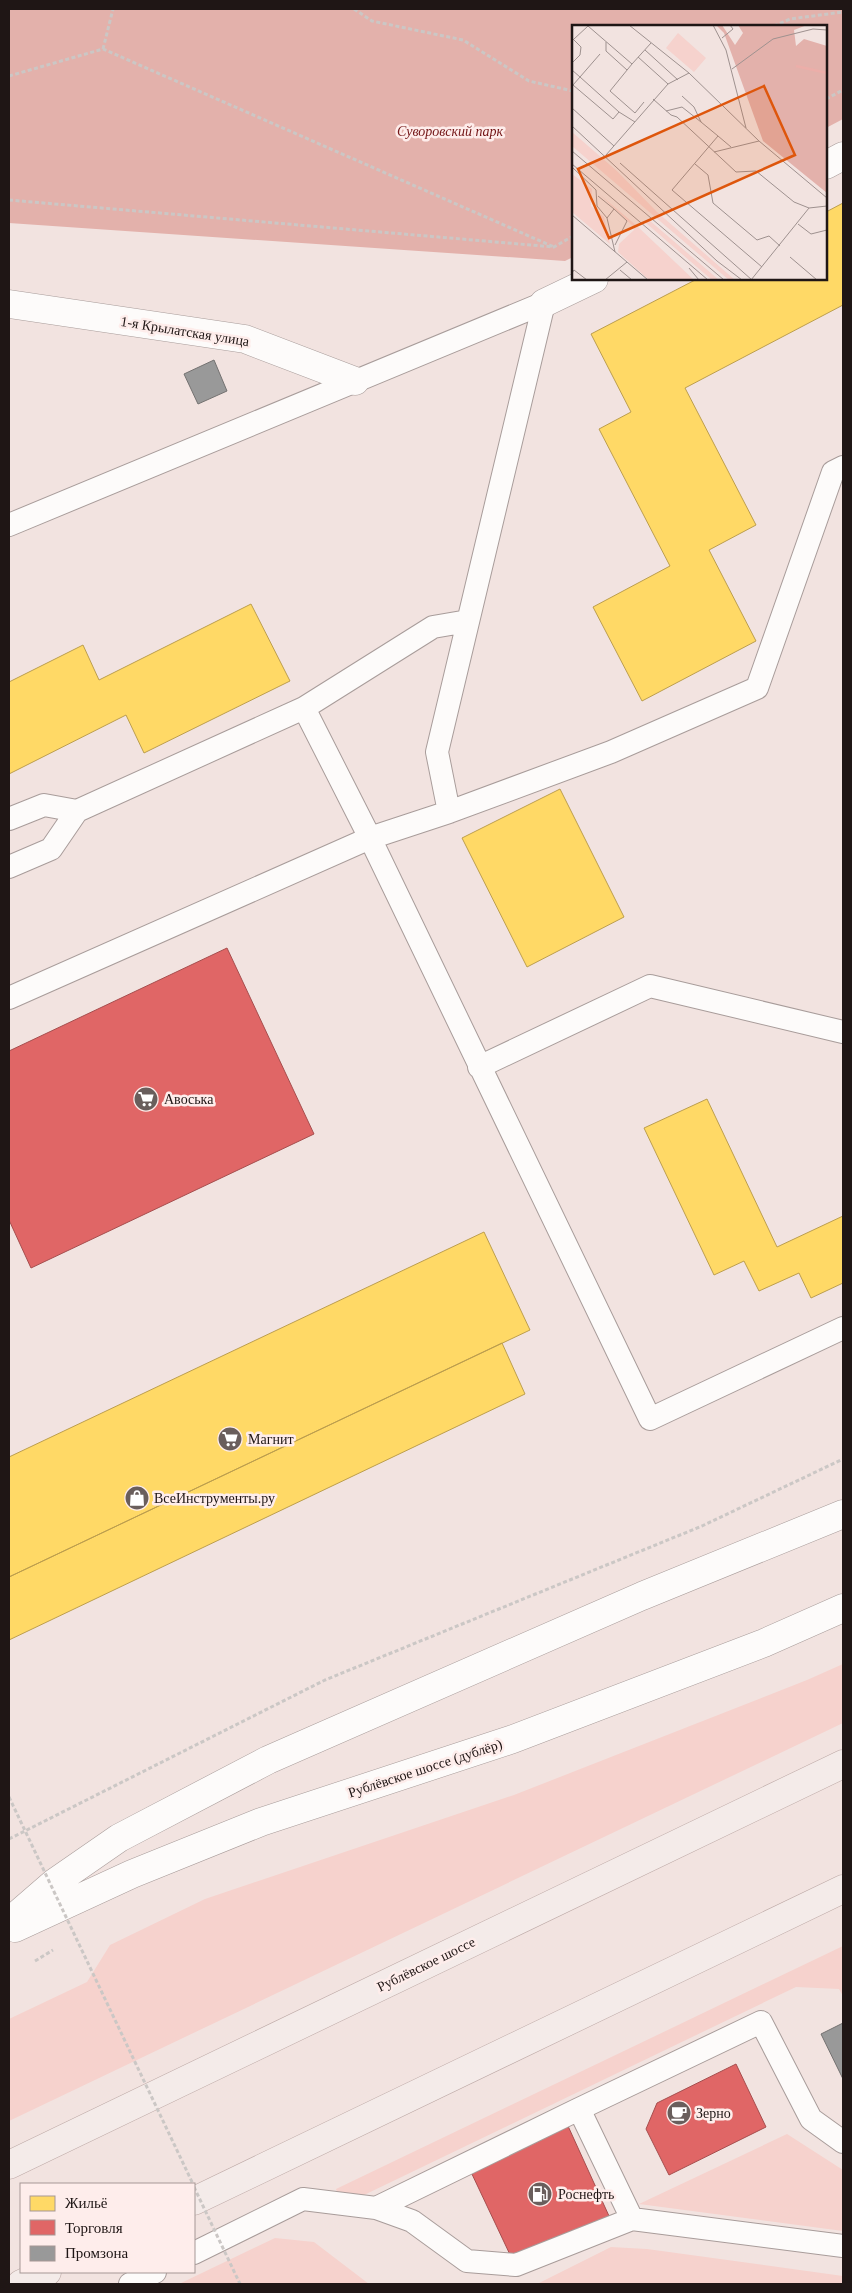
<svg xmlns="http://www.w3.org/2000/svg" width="852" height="2293" viewBox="0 0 852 2293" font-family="'Times New Roman',serif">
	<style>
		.green { fill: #f6d2cd }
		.forest { fill: #e3b1ab }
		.homes { fill: #ffd966; stroke: #bc9e4e }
		.shops { fill: #e06666; stroke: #a64e4e }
		.industry { fill: #999; stroke: #747271 }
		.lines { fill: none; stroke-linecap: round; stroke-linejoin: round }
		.service-casing { stroke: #a89c9a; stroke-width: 24 }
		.minor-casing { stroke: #a89c9a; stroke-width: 29 }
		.secondary-casing { stroke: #a89c9a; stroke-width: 29 }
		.primary-casing { stroke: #bda9a6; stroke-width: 29 }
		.path { stroke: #cbc7c5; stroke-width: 3; stroke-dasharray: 4 2.5; stroke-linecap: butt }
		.service { stroke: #fdfbfa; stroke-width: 22 }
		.minor { stroke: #fdfbfa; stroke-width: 28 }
		.secondary { stroke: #fdfbfa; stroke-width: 28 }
		.primary { stroke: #f4ebe9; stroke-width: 28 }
		.path-bridge { stroke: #cbc7c5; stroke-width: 3; stroke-dasharray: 4 2.5; stroke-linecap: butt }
		.labels { text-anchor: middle; stroke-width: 5; stroke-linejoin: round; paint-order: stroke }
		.park-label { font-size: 14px; font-style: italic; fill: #741617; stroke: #feedeb }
		.street-label { font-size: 14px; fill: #1f1615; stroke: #feedeb }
		.poi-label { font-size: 14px; fill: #1f1615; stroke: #feedeb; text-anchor: start }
		.inset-river { fill: none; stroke: #ecaea9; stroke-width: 2.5 }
		.inset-road { fill: none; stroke: #9e918f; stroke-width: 1 }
		.view { fill: #de560c; fill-opacity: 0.15; stroke: #de560c; stroke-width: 2.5 }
		.inset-edge { fill: none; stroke: #1f1615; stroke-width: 2.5 }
	</style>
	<rect width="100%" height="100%" fill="#f2e3e0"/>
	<!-- green -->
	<path class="green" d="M843,1664V1723L9,2121V2019L87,1982L110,1945L205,1899L514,1795L807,1680Z
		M843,1946V1996L839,1989L796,1987L362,2196L338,2195L336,2189Z
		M787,2134L843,2170V2231L639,2204Z
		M275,2238L314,2242L369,2284H179Z
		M611,2247L647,2249L843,2276V2284H537Z"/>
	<!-- forest -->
	<path class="forest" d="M9,9H843V119L826,128V26H573V257L565,261L9,223Z"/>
	<!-- homes -->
	<path class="homes" d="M843,203V305L685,388L756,525L709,550L756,641L642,701L593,607L670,566L599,429L631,412L591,334L697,279H826V212Z
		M251,604L290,681L144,753L126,715L9,774V682L83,645L99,680Z
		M560,789L624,917L527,967L462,838Z
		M707,1099L777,1247L843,1216V1283L811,1298L799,1273L759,1291L744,1261L714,1275L644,1128Z
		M484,1232L530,1330L9,1577V1457Z
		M502,1343L525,1394L9,1640V1577Z"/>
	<!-- shops -->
	<path class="shops" d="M227,948L314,1134L31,1268L9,1220V1051Z
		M736,2064L766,2127L669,2175L646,2129L657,2103Z
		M568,2126L609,2216L513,2261L471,2172Z"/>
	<!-- industry -->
	<path class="industry" d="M214,360L227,391L198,404L184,374Z
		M843,2023V2079L821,2034Z"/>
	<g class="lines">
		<defs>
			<path id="service" d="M9,525L544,303
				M304,708L433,627L468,621
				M449,812L437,752L544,303
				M9,819L44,805L77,811L304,708L370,838L650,1419L843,1328
				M9,867L51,849L77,811
				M9,998L370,838L449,812L611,752L757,688L833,472L843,467
				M479,1067L650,986L843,1032
				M579,2109L761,2022L811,2119L843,2142
				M376,2208L579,2109L632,2219
				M194,2253L303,2199L376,2208L412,2221L467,2261L516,2265L632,2219L843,2246
				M130,2284L155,2272"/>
			<path id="minor" d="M826,165L843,156
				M544,303L594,279
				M9,304L245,339L355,381"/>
			<path id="secondary" d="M9,1922L54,1883L119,1838L268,1760L642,1596L843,1514
				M15,1928L132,1874L261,1822L513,1739L764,1643L843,1608"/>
			<path id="primary" d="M9,2165L843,1764
				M194,2201L843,1889
				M21,2284L47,2272"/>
		</defs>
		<!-- service casing -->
		<use href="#service" class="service-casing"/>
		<!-- minor casing -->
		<use href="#minor" class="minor-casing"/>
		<!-- secondary casing -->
		<use href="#secondary" class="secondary-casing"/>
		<!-- primary casing -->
		<use href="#primary" class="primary-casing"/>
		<!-- path -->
		<path class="path" d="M354,9L372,21L463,40L529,81L573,91
			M774,26L790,19L843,12
			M103,49L113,9
			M9,76L103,49L554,247
			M826,99L843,90
			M9,200L554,247L573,236
			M9,1839L325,1680L702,1526L843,1459
			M35,1961L53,1950"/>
		<!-- service -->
		<use href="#service" class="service"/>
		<!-- minor -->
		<use href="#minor" class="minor"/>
		<!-- secondary -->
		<use href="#secondary" class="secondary"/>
		<!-- primary -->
		<use href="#primary" class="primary"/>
		<!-- path-bridge -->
		<path class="path-bridge" d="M9,1797L193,2184
			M194,2187L240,2284"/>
	</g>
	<!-- icons -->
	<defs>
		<symbol id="supermarket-disc" viewBox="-11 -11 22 22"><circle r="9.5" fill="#695e5c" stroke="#feedeb"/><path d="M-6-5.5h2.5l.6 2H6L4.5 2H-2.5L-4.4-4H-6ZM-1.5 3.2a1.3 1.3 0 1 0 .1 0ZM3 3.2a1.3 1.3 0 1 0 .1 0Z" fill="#fff"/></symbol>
		<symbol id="shop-disc" viewBox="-11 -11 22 22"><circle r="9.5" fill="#695e5c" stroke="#feedeb"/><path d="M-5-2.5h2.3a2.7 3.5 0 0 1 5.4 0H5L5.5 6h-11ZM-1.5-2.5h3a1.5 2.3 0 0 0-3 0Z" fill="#fff"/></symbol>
		<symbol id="cafe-disc" viewBox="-11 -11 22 22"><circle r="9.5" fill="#695e5c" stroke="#feedeb"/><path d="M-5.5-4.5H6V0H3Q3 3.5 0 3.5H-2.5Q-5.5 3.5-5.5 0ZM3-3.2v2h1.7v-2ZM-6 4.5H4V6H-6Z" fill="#fff"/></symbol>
		<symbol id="fuel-disc" viewBox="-11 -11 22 22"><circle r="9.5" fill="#695e5c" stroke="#feedeb"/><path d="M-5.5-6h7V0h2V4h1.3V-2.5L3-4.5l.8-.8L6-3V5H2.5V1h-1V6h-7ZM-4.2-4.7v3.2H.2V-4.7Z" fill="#fff"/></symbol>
	</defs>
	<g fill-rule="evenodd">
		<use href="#supermarket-disc" x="132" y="1085" width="28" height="28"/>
		<use href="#supermarket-disc" x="216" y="1425" width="28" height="28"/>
		<use href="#shop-disc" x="123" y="1484" width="28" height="28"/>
		<use href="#cafe-disc" x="665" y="2099" width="28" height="28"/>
		<use href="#fuel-disc" x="526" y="2180" width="28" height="28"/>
	</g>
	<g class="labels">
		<!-- park labels -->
		<g class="park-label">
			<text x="450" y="136">Суворовский парк</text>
		</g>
		<!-- street labels -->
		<g class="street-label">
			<text transform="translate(185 331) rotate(9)" y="5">1-я Крылатская улица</text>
			<text transform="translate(425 1768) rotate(-18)" y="5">Рублёвское шоссе (дублёр)</text>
			<text transform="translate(426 1964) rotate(-26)" y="5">Рублёвское шоссе</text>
		</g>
		<!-- poi labels -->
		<g class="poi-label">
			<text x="164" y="1104">Авоська</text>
			<text x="248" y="1444">Магнит</text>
			<text x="154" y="1503">ВсеИнструменты.ру</text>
			<text x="696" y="2118">Зерно</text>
			<text x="558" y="2199">Роснефть</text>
		</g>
	</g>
	<!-- overview -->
	<g transform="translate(572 25)">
		<rect width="255" height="255" fill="#f2e3e0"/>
		<path d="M106,8L134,33L122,47L94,23ZM0,107L45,146L85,187L163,255H157L0,121ZM0,149L20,164L19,181L32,192L38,219L0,187ZM26,168L65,201L122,255H77L46,227L47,219L62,205L61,201ZM77,195L147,255H140L74,198Z" fill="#f6d2cd"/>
		<path d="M144,0H150L163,20L171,8L166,0H235L222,5L224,21L232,14L255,21V168L191,116L152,8Z" fill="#e3b1ab"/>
		<path class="inset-river" d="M224,41L255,48"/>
		<path class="inset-road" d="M57,0L117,48L187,116L255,173M141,0L154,25L174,103M150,13L161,4L158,0M2,14L16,1L60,39L79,18M34,17V26L55,45M73,25L106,55M28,29L8,52L47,87M66,32L96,59M0,38L8,30L9,22L0,13M60,39L38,66L63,88L72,77M160,44L201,14L241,4L255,5M0,45L8,52L1,60L41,94L47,87L63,97M110,71L122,82L129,97L146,111L100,165L190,242M81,74L99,90L105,92L164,147L184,146L222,177L237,183M0,83L42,121M94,86L110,82L129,97M0,101L145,236L170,255M146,111L159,122M0,126L152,255M142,127L187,116M34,130L96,59L117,48M48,138L180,255M0,139L136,255M123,139L136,150L141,178L185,215L197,211L208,221M0,142L24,165L25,181L35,193L43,227M26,171L42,184L35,193M42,184L55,196L43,220M0,190L76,255M226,199L239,209L255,205M218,232L245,255M117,243L127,255M48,245L60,255M0,248L2,245L15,255M33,255L55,237M179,255L237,183L255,181"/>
		<path class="view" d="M192,61L223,130L37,213L6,144Z"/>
		<rect width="255" height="255" class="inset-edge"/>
	</g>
	<!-- border -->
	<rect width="852" height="2293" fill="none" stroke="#1f1615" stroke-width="20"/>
	<!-- legend -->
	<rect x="20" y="2183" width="175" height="90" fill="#feedeb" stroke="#a59795"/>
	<rect x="30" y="2196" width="25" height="15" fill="#ffd966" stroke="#a59795"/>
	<text x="65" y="2208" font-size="15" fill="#1f1615">Жильё</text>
	<rect x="30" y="2220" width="25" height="15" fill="#e06666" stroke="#a59795"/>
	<text x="65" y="2233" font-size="15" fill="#1f1615">Торговля</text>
	<rect x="30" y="2246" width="25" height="15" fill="#999999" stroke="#a59795"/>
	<text x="65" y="2258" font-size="15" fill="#1f1615">Промзона</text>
</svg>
